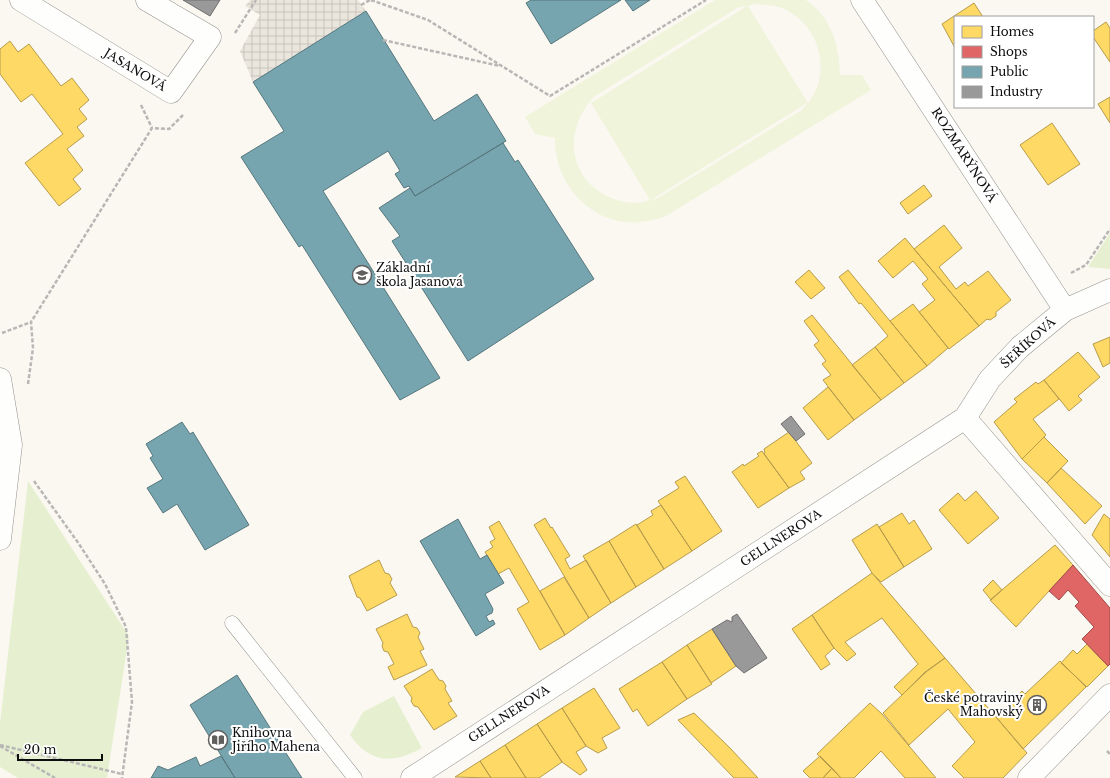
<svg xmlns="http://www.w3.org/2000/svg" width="1110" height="778" viewBox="0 0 1110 778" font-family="'Libre Baskerville',serif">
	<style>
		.green { fill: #e6f0d1 }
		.pitch { fill: #eff4db; fill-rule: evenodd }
		.plaza { fill: url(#plaza-grid) }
		.homes { fill: #ffd966; stroke: #b69c4b }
		.shops { fill: #e06666; stroke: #a14b4b }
		.public { fill: #76a5af; stroke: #56777e }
		.industry { fill: #999; stroke: #6f6f6f }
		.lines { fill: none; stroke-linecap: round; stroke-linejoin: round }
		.service-casing { stroke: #949390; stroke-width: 15 }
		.minor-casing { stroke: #949390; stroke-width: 23 }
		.path { stroke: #b8b7b6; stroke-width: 2.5; stroke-dasharray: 4 2; stroke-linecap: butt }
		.service { stroke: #fefefd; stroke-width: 14 }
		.minor { stroke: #fefefd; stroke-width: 22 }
		.labels { text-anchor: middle; stroke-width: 4; stroke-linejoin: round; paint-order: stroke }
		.street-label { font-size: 12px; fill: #0d0d0d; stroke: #fff }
		.poi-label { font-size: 12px; fill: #0d0d0d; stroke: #fff; text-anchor: start }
	</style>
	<defs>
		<pattern id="plaza-grid" width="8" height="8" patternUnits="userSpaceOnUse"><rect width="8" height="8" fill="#ebe6dd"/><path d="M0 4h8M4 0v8" fill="none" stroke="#c8c4bc"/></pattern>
	</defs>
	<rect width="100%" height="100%" fill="#fbf8f1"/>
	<!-- green -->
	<path class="green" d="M1110,233V269L1088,267Z
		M28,481L129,636L107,778H18L0,767V723Z
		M394,696L422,748C393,764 370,764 350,735L363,712Z"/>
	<!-- pitch -->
	<path class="pitch" d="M715,0H806C832,18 839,45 840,75H862L871,90L666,216C660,218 654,220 648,221C597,231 554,187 555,138L535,134L525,117ZM755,4C766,5 778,5 788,11C820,28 832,73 808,103L748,6ZM747,6L591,103L650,200C637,205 622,203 609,197C566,177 564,127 595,96L739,7ZM807,103L802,110L658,198L651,200Z"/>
	<!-- plaza -->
	<path class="plaza" d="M250,0H358L366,11L253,82L240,51L260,15L245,6Z"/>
	<!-- homes -->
	<path class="homes" d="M974,3L983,17H955V48L942,24Z
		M1106,22L1110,28V62L1093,37V31Z
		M10,41L18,52L29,44L61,86L72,78L89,100L79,109L87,119L77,127L84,136L67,149L83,170L73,179L81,189L59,206L25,163L63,134L32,94L21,102L0,74V49Z
		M1110,97V123L1098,104Z
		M1052,123L1080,164L1048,185L1020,145Z
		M924,185L932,196L908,214L900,203Z
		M944,225L962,248L939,267L956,289L965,282L968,286L988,271L1011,300L996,312V316L990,320L987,319L979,326L914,249Z
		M905,238L979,326L949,349L919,312L935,300L922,284L928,279L913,261L893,278L878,261Z
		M809,270L825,288L811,299L795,282Z
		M848,270L927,366L904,383L875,347L888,336L861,303L859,304L839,277Z
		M913,304L948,348L927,366L890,321Z
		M812,315L881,400L854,420L823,380L831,375L822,364L826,361L814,345L819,341L804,321Z
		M1110,337V363L1103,367L1093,344Z
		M875,347L904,383L881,400L852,365Z
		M1078,352L1100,377L1078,396L1082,400L1069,411L1044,380Z
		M1044,380L1059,399L1033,419L1046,435L1022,459L994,422L1017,402L1014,399L1036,382L1038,384Z
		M828,387L854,420L828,440L803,408Z
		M789,432L812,463L800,472L805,479L789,488L764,454L765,453L764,449Z
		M1044,437L1068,461L1047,483L1022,459Z
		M762,451L789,488L758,508L732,472L743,464L744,466L759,456L757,454Z
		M1061,468L1102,506L1085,524L1047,483Z
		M685,476L722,531L692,551L658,501L679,488L675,482Z
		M976,491L999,518L968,544L939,510L958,493L965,501Z
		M661,505L692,551L664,569L637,525L653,515L651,511Z
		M902,513L909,524L914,520L932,549L904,567L879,527Z
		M1104,514L1110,519V557L1092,535Z
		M545,518L551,528L552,527L570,556L565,559L570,569L586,560L611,603L589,618L534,525Z
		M499,521L565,635L540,650L517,609L529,602L509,568L498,574L485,552L493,547L490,542L495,539L489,527Z
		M636,524L664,569L636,587L609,541Z
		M877,524L904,567L881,582L872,573L852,540Z
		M609,541L636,587L611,603L583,556Z
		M1055,545L1073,565L1016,627L990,600Z
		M379,560L385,573L389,574L392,579L390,583L397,595L367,611L360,598L357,597L349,576Z
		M872,573L945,658L925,672L902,695L894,687L918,664L882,618L845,642L856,654L847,661L834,648L812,615Z
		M564,577L589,618L565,635L540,591Z
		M993,580L1002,590L991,600L983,590Z
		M407,614L413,627L417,628L420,633L418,637L424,649L420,651L427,665L394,680L388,667L394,664L388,652L384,651L382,646L383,643L376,629Z
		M812,615L834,648L825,656L830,664L821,670L792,629Z
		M712,629L736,666L711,683L687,645Z
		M1087,644L1108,666L1087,687L1061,663L1073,650L1077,654Z
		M687,645L712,684L687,699L662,662Z
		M945,658L1027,753L1003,778H964L952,766L975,742L948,709L909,745L883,713L926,672Z
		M1060,661L1086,687L1023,749L996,717L1022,691L1025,694Z
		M662,662L687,699L648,726L637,709L633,712L619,689Z
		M432,669L439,680L443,681L446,686L445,689L452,701L448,703L457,716L434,730L418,707L414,706L411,701L412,698L404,686Z
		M594,688L620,728L602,738L607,748L598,753L586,746L562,708Z
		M870,703L882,714L936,778H905L881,751L854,778H841L817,754Z
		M562,708L586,746L576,752L587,770L580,775L562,762L537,724Z
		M694,713L730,748L758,778H734L678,720Z
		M537,724L562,762L539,778H526L505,745Z
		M505,745L526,778H491L480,761Z
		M820,756L832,768L823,778H810L803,771Z
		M480,761L491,778L455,777Z
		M832,768L841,778H823Z"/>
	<!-- shops -->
	<path class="shops" d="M1073,565L1110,608V664L1108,666L1082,639L1094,627L1075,606L1079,602L1068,590L1059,600L1049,591Z"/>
	<!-- public -->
	<path class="public" d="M531,0H621L551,44L526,3Z
		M625,0H650L633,11Z
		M366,11L434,121L477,94L506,141L415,196L409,186L404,188L395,174L400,171L388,151L323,191L440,378L400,400L302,245L299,247L241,157L284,131L253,82Z
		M503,143L515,162L518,160L594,279L468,361L392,241L400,236L379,208L410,188L415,196Z
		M182,422L190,434L193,432L249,525L205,550L177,504L163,513L147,488L163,479L150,458L153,456L146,444Z
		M458,519L480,559L487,555L504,583L485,594L493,609L492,613L486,616L489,622L493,620L495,624L476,636L420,541Z
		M237,675L284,750L302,778H235L190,705Z
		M221,756L235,778H151L158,766L168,770L196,757L200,766Z"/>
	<!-- industry -->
	<path class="industry" d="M183,0H220L210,16Z
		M791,416L805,434L796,441L781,424Z
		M737,614L767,658L744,673L736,666L712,629L727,620L732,622V617Z"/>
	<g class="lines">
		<defs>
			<path id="service" d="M232,623L355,778"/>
			<path id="minor" d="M21,0L171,92L210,37L147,0
				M862,0L1065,310
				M0,379L11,445L0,539
				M965,418L1110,585
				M412,778L965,418L990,379L1020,347L1065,310L1110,290
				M1029,778L1110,695"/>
		</defs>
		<!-- service casing -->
		<use href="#service" class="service-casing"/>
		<!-- minor casing -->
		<use href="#minor" class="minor-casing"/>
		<!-- path -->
		<path class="path" d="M371,0L428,20L550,96L706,0
			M361,5L370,0
			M235,33L256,0
			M383,40L500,66
			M141,105L152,128
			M1071,273L1086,265L1110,229
			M2,333L31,322
			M28,384L33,348L31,322L152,128L169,129L183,115
			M34,481L79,544L105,584L126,627L132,702L122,778
			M0,745L122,774
			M0,746L55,778
			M1107,751L1110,754"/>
		<!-- service -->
		<use href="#service" class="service"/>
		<!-- minor -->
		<use href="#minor" class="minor"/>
	</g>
	<!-- icons -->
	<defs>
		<symbol id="school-ring" viewBox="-11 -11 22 22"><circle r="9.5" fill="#fff" stroke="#605f5d" stroke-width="1.5"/><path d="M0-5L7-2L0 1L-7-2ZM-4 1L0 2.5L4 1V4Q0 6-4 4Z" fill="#605f5d"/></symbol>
		<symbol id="building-ring" viewBox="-11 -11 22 22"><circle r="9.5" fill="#fff" stroke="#605f5d" stroke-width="1.5"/><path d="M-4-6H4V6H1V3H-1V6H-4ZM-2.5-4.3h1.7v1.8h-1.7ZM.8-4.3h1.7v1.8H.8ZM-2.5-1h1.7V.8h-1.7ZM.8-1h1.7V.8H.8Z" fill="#605f5d"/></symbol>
		<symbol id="library-ring" viewBox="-11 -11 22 22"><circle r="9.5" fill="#fff" stroke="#605f5d" stroke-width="1.5"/><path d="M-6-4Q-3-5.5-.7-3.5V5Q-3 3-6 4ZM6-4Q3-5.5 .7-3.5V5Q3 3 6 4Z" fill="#605f5d"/></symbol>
	</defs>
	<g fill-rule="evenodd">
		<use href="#school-ring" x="351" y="264" width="22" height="22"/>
		<use href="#building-ring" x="1026" y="694" width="22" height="22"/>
		<use href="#library-ring" x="207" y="729" width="22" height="22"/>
	</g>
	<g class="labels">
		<!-- street labels -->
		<g class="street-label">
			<text transform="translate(135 70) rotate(31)" y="4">JASANOVÁ</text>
			<text transform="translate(964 155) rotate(57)" y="4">ROZMARÝNOVÁ</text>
			<text transform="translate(1028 343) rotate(-42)" y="4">ŠEŘÍKOVÁ</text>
			<text transform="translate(781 538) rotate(-33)" y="4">GELLNEROVA</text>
			<text transform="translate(509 714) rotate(-33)" y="4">GELLNEROVA</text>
		</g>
		<!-- poi labels -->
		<g class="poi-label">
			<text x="376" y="272">Základní<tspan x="376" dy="14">škola Jasanová</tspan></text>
			<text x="1023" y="702" text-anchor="end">České potraviny<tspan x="1023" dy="14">Mahovský</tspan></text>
			<text x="232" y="737">Knihovna<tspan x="232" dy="14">Jiřího Mahena</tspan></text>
		</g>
	</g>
	<!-- legend -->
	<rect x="954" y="16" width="140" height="92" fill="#ffffff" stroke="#9e9e9e"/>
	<rect x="962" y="26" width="20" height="12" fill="#ffd966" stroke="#9e9e9e"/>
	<text x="990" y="36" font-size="12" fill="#0d0d0d">Homes</text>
	<rect x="962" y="46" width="20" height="12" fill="#e06666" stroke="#9e9e9e"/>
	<text x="990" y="56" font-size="12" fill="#0d0d0d">Shops</text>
	<rect x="962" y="66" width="20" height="12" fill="#76a5af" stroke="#9e9e9e"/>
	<text x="990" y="76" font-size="12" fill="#0d0d0d">Public</text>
	<rect x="962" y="86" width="20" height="12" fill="#999999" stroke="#9e9e9e"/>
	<text x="990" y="96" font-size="12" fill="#0d0d0d">Industry</text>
	<!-- scale -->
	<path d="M18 754v6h84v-6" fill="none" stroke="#0d0d0d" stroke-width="2"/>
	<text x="24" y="754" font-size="12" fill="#0d0d0d" stroke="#ffffff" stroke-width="3" paint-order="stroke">20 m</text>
</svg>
